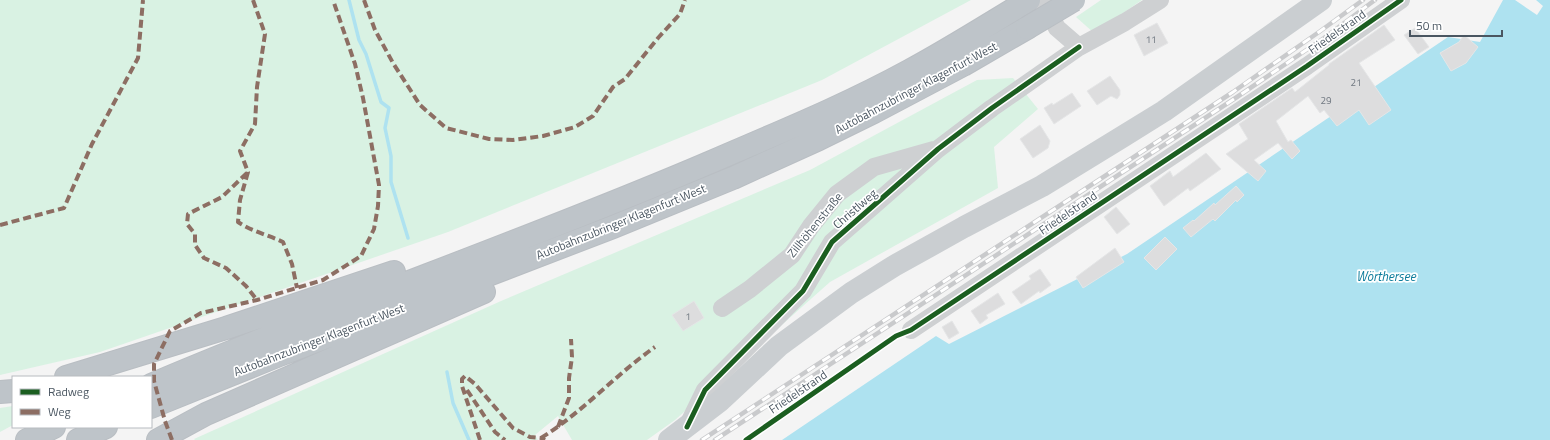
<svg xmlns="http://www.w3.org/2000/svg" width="1550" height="440" viewBox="0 0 1550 440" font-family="'Titillium Web',sans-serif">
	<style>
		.green { fill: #d9f2e3 }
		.water { fill: #aee2f0 }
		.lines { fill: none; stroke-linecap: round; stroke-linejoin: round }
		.stream { stroke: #aee2f0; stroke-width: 3.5 }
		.building { fill: #ddddde; stroke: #e5e6e7 }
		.highway-casing { stroke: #b9bec3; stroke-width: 24 }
		.minor { stroke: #ced0d2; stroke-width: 18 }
		.major { stroke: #caced1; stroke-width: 22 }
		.highway { stroke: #bec4c9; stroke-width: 22 }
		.rail-casing { stroke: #c9cacc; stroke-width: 4.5 }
		.rail { stroke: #fff; stroke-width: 3; stroke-dasharray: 9; stroke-linecap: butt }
		.highway-bridge-casing { stroke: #b9bec3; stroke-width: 24; stroke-linecap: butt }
		.highway-bridge { stroke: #bec4c9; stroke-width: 22 }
		.quiet { stroke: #8d6e63; stroke-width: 4; stroke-dasharray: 8 4; stroke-linecap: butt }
		.cycleway-casing { stroke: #fff; stroke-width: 8 }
		.cycleway { stroke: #1b5e20; stroke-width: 5 }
		.labels { text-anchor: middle; stroke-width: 3.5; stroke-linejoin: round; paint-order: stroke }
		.number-label { font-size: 10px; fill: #707881 }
		.street-label { font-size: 12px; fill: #4a5661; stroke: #fff }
		.water-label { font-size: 13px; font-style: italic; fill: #0c7c9b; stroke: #fff }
	</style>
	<rect width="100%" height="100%" fill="#f4f4f4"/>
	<!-- green -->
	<path class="green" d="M0,0H971L822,80L448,232L100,352L0,375Z
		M1101,0H1142L1094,33L1076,17Z
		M1013,78L1038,109L994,147L998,188L830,282L675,420L647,440H572L558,416L535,435L538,440H195L194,439L501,301L810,170L977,80Z
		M13,406V425L0,432V408Z"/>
	<!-- water -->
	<path class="water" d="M1503,0H1515L1537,15L1543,6L1536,0H1550V440H782L936,336L949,344L1127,254L1448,37L1480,42Z"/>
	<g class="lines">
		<!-- stream -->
		<path class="stream" d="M349,0L359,40L366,54L381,102L389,108L385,128L391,156V182L408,238
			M447,372L453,403L469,440"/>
	</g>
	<!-- building -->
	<path class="building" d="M1157,23L1168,43L1144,56L1134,35Z
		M1384,25L1395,40L1359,63L1391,110L1369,125L1359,110L1337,126L1324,110L1320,113L1308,96L1276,121L1288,142L1291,140L1300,151L1292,159L1278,143L1254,160L1266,171L1258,181L1226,154L1248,139L1239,124L1292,88L1295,92L1329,65V64Z
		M1415,28L1429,47L1418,54L1404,35Z
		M1464,35L1478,47L1466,63L1451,71L1440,53L1459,42Z
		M1110,76L1120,90V95L1117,99L1111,96L1097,105L1087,91Z
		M1072,93L1081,106L1054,124L1044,108L1052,103L1053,105Z
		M1040,125L1050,141L1048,148L1033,158L1020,139Z
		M1206,153L1221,169L1190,191L1188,188L1164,206L1150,186L1170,171L1173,177Z
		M1236,186L1244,195L1237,202L1236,200L1215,221L1213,219L1191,237L1183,228L1193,220L1194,221L1214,203L1215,205Z
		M1116,207L1130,224L1117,234L1104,217Z
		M1165,237L1177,249L1156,270L1144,258Z
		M1115,248L1124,262L1083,288L1076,277Z
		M1040,269L1051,285L1040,293L1039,291L1021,304L1012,292L1031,279L1029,276Z
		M998,293L1005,304L986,315L988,318L980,324L971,311Z
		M694,301L704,318L683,331L672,315Z
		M952,321L959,333L949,339L942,327Z"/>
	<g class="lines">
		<defs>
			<path id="highway" d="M66,377L226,328L394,272
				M151,385C336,306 527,241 711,162C778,133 845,106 909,71C950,49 989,24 1029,0
				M0,392L13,391
				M151,407L277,356L613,227L733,178L819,139L874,112L963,65L1027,28
				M27,440L54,427
				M78,440L106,427
				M158,440L206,414L484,292"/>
		</defs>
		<!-- highway casing -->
		<use href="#highway" class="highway-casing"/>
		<!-- minor -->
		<path class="minor" d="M1042,0L1057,28L1079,47L1125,22L1160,0
			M722,308L750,289L792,255L811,226L837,194L874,167L934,150
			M911,330L1307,66L1401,0
			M688,425L705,390L803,291L832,242L938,149L992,108L1079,47"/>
		<!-- major -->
		<path class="major" d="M669,440L720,401L779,346L851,293L894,266L964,227L1042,186L1122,137L1164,111L1321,0"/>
		<!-- highway -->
		<use href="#highway" class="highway"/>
		<defs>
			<path id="rail" d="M702,440L1233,92L1319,32L1363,0
				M715,440L1237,97L1324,38L1375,0"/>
		</defs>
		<!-- rail casing -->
		<use href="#rail" class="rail-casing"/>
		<!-- rail -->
		<use href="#rail" class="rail"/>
		<defs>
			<path id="highway-bridge" d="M1027,28L1074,0"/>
		</defs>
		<!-- highway-bridge casing -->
		<use href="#highway-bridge" class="highway-bridge-casing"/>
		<!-- highway-bridge -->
		<use href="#highway-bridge" class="highway-bridge"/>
		<!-- quiet -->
		<path class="quiet" d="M253,0L265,34L257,87L255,124L240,151L248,172L240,200L238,222C251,231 268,235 283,242L292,264L297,288
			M364,0L375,30L393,63L420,105L446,128L489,139L513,140L543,136L575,127L593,116L613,87L625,79L658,38L680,14L685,0
			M247,173L222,197L188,214L187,224L195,234V245L204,258L226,268L246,286L257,300
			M0,225L64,208L92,144L138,58L143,0
			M467,390L495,432L505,440
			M558,427L569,398V378L572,357L571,339
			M541,438C583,412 615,375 655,347
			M172,440L165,421L154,381V364L170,331L201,313L257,300L323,280L361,256L374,229L378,206L379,185L363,98L355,64L333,0
			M480,440L462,386V379L465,376L475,384L513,428L530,437L541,438L545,440"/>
		<defs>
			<path id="cycleway" d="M687,427L705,390L803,291L832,242L938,149L992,108L1079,47
				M746,440L896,336L911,330L1307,66L1401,0"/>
		</defs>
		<!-- cycleway casing -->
		<use href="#cycleway" class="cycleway-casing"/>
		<!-- cycleway -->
		<use href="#cycleway" class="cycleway"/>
	</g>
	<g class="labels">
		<!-- number labels -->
		<g class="number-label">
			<text x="1151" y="43">11</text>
			<text x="1356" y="86">21</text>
			<text x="1326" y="104">29</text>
			<text x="688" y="320">1</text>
		</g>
		<!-- street labels -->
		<g class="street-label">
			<text transform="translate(1337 32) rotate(-35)" y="4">Friedelstrand</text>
			<text transform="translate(916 88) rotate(-28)" y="4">Autobahnzubringer Klagenfurt West</text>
			<text transform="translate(855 209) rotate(-41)" y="4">Christlweg</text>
			<text transform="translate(1068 213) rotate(-34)" y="4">Friedelstrand</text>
			<text transform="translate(621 222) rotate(-22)" y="4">Autobahnzubringer Klagenfurt West</text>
			<text transform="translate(815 225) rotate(-51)" y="4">Zillhöhenstraße</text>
			<text transform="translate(319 340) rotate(-21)" y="4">Autobahnzubringer Klagenfurt West</text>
			<text transform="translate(798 392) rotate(-34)" y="4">Friedelstrand</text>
		</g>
		<!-- water labels -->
		<g class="water-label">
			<text x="1386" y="281">Wörthersee</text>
		</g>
	</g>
	<!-- legend -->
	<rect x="12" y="376" width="140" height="52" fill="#ffffff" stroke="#b7bbc0"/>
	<rect x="20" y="389" width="20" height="6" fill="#1b5e20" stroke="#b7bbc0"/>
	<text x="48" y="396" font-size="12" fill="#4a5661">Radweg</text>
	<rect x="20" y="409" width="20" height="6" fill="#8d6e63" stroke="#b7bbc0"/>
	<text x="48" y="416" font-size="12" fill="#4a5661">Weg</text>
	<!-- scale -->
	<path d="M1410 30v6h92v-6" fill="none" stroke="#4a5661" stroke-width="2"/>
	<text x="1416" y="30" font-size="12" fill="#4a5661" stroke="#ffffff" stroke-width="3" paint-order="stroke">50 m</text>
</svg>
